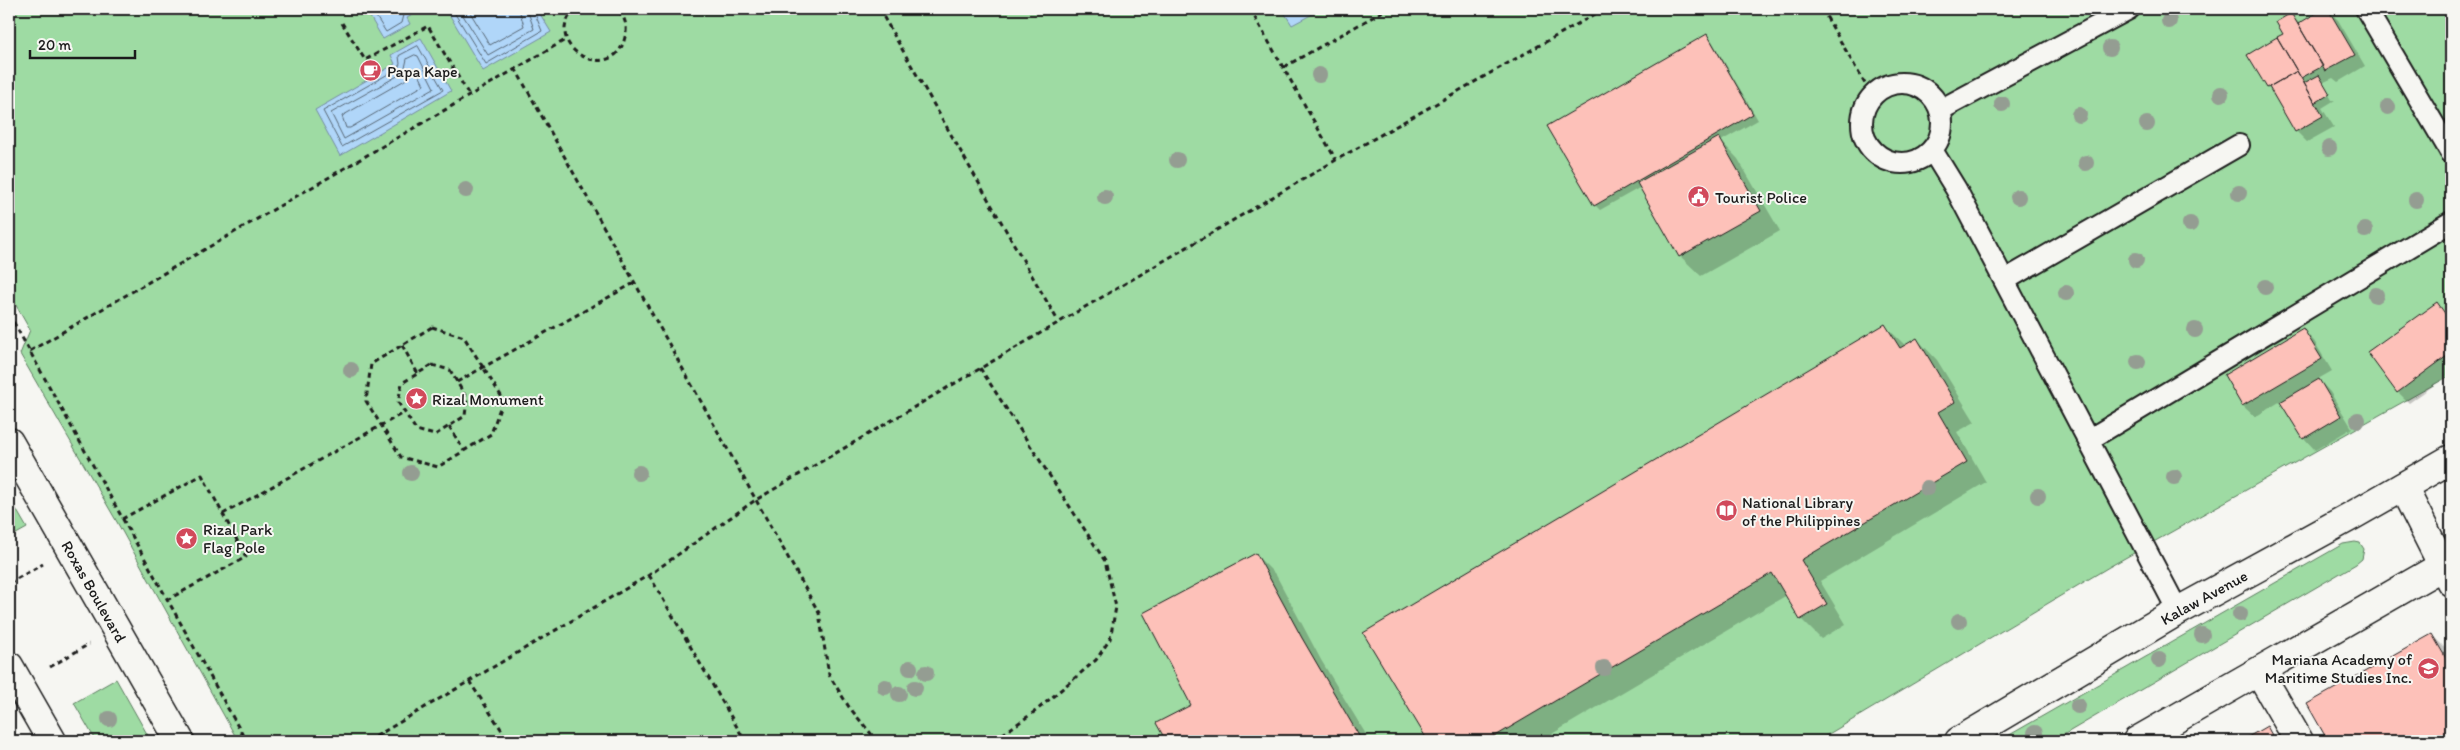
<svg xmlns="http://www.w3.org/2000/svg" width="2460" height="750" viewBox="0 0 2460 750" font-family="Itim,sans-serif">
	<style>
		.green { fill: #9edba3; stroke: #5d7c60 }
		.water { fill: #b0d6f9; stroke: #758ca1 }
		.shadow { fill: #0003 }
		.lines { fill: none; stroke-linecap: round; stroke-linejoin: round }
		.shore { stroke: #576674; stroke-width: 1 }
		.building { fill: #fdc1b9; stroke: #1c1c1c }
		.lane-casing { stroke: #1c1c1c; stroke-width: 24 }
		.street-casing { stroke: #1c1c1c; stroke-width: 31 }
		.secondary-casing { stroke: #1c1c1c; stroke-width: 31 }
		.highway-casing { stroke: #1c1c1c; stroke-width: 31 }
		.path { stroke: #1c1c1c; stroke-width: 3; stroke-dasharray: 5 4; stroke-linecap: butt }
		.lane { stroke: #f6f6f2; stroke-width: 20 }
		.street { stroke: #f6f6f2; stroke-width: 28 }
		.secondary { stroke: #f6f6f2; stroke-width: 28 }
		.highway { stroke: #f6f6f2; stroke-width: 28 }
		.tree { fill: #949d92 }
		.labels { text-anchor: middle; stroke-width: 4; stroke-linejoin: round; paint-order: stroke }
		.poi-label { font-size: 16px; fill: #1c1c1c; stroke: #f6f6f2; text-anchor: start }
		.street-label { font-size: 16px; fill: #1c1c1c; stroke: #f6f6f2 }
	</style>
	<rect width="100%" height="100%" fill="#f6f6f2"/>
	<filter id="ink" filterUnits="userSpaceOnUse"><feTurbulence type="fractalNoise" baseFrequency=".02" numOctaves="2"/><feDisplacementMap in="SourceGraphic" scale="10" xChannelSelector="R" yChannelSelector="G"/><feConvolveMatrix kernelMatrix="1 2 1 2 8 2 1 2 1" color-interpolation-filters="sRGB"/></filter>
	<g filter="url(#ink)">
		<!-- green -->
		<path class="green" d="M9,9H2451V375L2109,567L1817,741H238L117,522L20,354L30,330L9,293Z
			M9,497L27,528L9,538Z
			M2355,542L2360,543L2364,549L2362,559L2356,564L2053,741H1999L2343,544Z
			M116,679L151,741H96L74,703Z"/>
		<!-- water -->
		<path class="water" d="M369,9H423L407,18L410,24L383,39L366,10Z
			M446,9H537L551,32L483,71Z
			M1282,9H1322L1292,25Z
			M421,38L451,91L340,156L315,110L395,64L391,55Z"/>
		<!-- shadow -->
		<path class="shadow" d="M2327,9L2338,20L2365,66L2338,82L2333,78L2322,83L2332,100H2335L2322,108L2334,127L2307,142L2296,131L2268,87L2291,15L2300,24Z
			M1706,36L1712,41L1758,120L1721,141L1738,159L1780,231L1701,276L1680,256L1641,187L1600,210L1595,205Z
			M2437,304L2451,319V373L2409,403L2398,392Z
			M1885,326L1906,346L1917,339L1937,360L1975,422L1957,432L1986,482L1820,581L1846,624L1821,639L1801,619L1787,595L1540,741H1429L1364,633Z
			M2303,330L2314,341L2332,371L2318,379L2330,392L2352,428L2315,450L2304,438L2281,401L2255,417L2243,406L2225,376Z
			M1256,555L1276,575L1321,660L1370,741H1167L1158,723L1193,705Z
			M2432,635L2451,654V741H2330L2309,705Z
			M2266,728L2280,741H2244Z"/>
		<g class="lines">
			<!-- shore -->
			<path class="shore" d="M371,9L386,32L401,23L403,15L413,9
				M452,9L486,64L542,31L533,9
				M459,9L488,55L534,29L527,9
				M468,9L490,45L524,26L519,9
				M418,46L443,90L342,147L323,111L397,69L400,64L399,56Z
				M415,55L418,56L434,88L344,139L331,113L401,74L405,68L407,59Z
				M414,69L417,70L424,85L350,128H346L342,116L405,80Z"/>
		</g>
		<!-- building -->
		<path class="building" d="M2323,9H2328L2355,55L2325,71L2298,24Z
			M2291,13L2323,66L2301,78L2277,37L2283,34L2276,22Z
			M1707,34L1753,114L1594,206L1547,126Z
			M2277,37L2297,71L2267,88L2247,55Z
			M2297,71L2323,116L2295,132L2269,87Z
			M2319,75L2330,94L2315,103L2304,83Z
			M1719,137L1761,211L1679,257L1637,183Z
			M2437,302L2451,322V353L2397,393L2367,352Z
			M1885,324L1900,348L1917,338L1955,402L1938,412L1967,462L1801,560L1827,604L1800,620L1772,573L1487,741H1428L1363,633Z
			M2303,328L2322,359L2242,406L2224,375Z
			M2319,379L2341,416L2303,439L2280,402Z
			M1256,553L1302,638L1362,741H1166L1156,723L1191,705L1143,613Z
			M2432,634L2451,667V741H2328L2307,704Z
			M2267,726L2275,741H2241Z"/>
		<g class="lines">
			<defs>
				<path id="lane" d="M2366,9L2451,153
					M1862 123a40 40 0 1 1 80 0a40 40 0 1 1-80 0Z
					M1940,110L2129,9
					M1932,150L1956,189L2178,611
					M2005,280L2239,145
					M2090,439L2451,222"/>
				<path id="street" d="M2259,672L2299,741"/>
				<g id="secondary">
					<path d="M2403,487L2451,582"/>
					<path id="s1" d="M1959,741L2178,611L2355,514L2451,459"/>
					<path d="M2137,741L2451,561"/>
				</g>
				<g id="highway">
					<path id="s2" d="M9,442L180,741"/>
					<path d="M9,666L52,741"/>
				</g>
			</defs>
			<!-- lane casing -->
			<use href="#lane" class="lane-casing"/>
			<!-- street casing -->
			<use href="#street" class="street-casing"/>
			<!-- secondary casing -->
			<use href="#secondary" class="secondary-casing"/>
			<!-- highway casing -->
			<use href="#highway" class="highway-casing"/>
			<!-- path -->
			<path class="path" d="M575,9C538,47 614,87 625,37C628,26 625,17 617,9
				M879,9L1058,321
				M1250,9L1336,160
				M1822,9L1872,96
				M342,23L365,60L428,26L469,95
				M1284,67L1387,9
				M515,68L819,613L829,675L849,707L877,741
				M9,314L246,741
				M432,327L464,337L503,399L491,434L438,467L401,457L366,401L371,364Z
				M402,345L418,374
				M30,351L567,39
				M432,365L450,370L467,399L465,416L435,435L416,430L398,402L402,383Z
				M980,368L1105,561L1116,607L1110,639L1096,660L1037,710L993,741
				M457,382L634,283
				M449,426L464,451
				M223,514L405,412
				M122,519L202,475L246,557L167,600
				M649,575L745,741
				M9,583L43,564
				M50,667L89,644
				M469,681L509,741
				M368,741L649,575L754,501L1336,160L1604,9"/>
			<!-- lane -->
			<use href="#lane" class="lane"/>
			<!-- street -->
			<use href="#street" class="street"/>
			<!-- secondary -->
			<use href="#secondary" class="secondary"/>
			<!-- highway -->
			<use href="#highway" class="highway"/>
		</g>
		<!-- trees -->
		<g class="tree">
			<circle cx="2169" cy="21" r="8"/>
			<circle cx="2110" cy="48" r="8"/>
			<circle cx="1319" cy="75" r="8"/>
			<circle cx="2221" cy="94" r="8"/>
			<circle cx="2002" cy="104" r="8"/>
			<circle cx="2388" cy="107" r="8"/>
			<circle cx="2079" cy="115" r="8"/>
			<circle cx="2147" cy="124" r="8"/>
			<circle cx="2329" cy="148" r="8"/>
			<circle cx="1177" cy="160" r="8"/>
			<circle cx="2086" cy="163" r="8"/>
			<circle cx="466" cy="190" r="8"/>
			<circle cx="2239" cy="193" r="8"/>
			<circle cx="1105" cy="197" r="8"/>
			<circle cx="2018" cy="197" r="8"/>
			<circle cx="2416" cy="200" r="8"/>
			<circle cx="2190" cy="224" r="8"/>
			<circle cx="2365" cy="230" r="8"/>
			<circle cx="2136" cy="260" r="8"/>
			<circle cx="2265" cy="287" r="8"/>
			<circle cx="2066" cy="293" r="8"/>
			<circle cx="2376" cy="295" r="8"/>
			<circle cx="2195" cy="330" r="8"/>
			<circle cx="2138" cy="362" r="8"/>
			<circle cx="351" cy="370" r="8"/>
			<circle cx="2358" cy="420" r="8"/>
			<circle cx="411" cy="473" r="8"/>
			<circle cx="639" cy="473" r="8"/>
			<circle cx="2174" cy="477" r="8"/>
			<circle cx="1927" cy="488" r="8"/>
			<circle cx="2038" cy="496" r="8"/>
			<circle cx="2240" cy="614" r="8"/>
			<circle cx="1959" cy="621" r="8"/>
			<circle cx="2202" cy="635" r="8"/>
			<circle cx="2159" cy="660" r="8"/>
			<circle cx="910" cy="668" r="8"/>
			<circle cx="1604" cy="668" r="8"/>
			<circle cx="926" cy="673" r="8"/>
			<circle cx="885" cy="687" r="8"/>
			<circle cx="915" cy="688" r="8"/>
			<circle cx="899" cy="694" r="8"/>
			<circle cx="2078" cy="706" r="8"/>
			<circle cx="109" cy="719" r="8"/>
			<circle cx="2035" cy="733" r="8"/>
		</g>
	</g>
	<!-- icons -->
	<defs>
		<symbol id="cafe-disc" viewBox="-11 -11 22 22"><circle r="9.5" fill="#d1495b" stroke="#f6f6f2"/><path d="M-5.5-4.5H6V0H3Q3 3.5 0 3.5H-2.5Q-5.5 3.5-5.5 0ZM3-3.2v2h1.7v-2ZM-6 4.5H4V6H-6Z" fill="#fff"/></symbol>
		<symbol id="civic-disc" viewBox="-11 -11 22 22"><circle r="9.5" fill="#d1495b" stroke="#f6f6f2"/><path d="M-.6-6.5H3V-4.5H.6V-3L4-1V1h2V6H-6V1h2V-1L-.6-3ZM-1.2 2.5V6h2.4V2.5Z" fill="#fff"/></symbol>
		<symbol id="sight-disc" viewBox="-11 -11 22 22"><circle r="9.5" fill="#d1495b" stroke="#f6f6f2"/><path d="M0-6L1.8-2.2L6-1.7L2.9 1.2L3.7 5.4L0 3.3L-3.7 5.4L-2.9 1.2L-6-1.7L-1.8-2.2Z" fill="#fff"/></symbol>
		<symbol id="library-disc" viewBox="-11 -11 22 22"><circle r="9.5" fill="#d1495b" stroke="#f6f6f2"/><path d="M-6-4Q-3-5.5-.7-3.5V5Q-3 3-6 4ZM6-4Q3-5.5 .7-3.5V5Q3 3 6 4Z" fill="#fff"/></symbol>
		<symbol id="school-disc" viewBox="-11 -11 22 22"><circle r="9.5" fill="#d1495b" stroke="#f6f6f2"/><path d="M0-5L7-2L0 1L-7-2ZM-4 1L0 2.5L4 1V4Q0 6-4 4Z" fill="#fff"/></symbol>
	</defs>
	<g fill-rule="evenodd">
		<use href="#cafe-disc" x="358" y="58" width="25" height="25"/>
		<use href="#civic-disc" x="1686" y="184" width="25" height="25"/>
		<use href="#sight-disc" x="404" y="386" width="25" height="25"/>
		<use href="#library-disc" x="1714" y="498" width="25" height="25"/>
		<use href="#sight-disc" x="174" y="526" width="25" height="25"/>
		<use href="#school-disc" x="2416" y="656" width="25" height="25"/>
	</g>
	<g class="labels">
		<!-- poi labels -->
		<g class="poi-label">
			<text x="387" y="77">Papa Kape</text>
			<text x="1715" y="203">Tourist Police</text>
			<text x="432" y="405">Rizal Monument</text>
			<text x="1742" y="508">National Library<tspan x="1742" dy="18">of the Philippines</tspan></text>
			<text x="203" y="535">Rizal Park<tspan x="203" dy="18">Flag Pole</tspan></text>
			<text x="2412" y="665" text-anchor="end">Mariana Academy of<tspan x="2412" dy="18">Maritime Studies Inc.</tspan></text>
		</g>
		<!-- street labels -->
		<g class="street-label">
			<text dy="6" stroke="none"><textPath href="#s2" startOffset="172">Roxas Boulevard</textPath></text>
			<text dy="6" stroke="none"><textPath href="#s1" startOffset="284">Kalaw Avenue</textPath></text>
		</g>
	</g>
	<!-- margin -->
	<rect width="2460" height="750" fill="none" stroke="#f6f6f2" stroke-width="30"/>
	<rect x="15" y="15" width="2430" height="720" fill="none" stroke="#1c1c1c" stroke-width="2" filter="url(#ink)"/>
	<!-- scale -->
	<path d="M30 50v8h105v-8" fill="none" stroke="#1c1c1c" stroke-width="2.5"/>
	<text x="38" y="50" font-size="15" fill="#1c1c1c" stroke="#f6f6f2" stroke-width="4" paint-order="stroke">20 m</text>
</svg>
